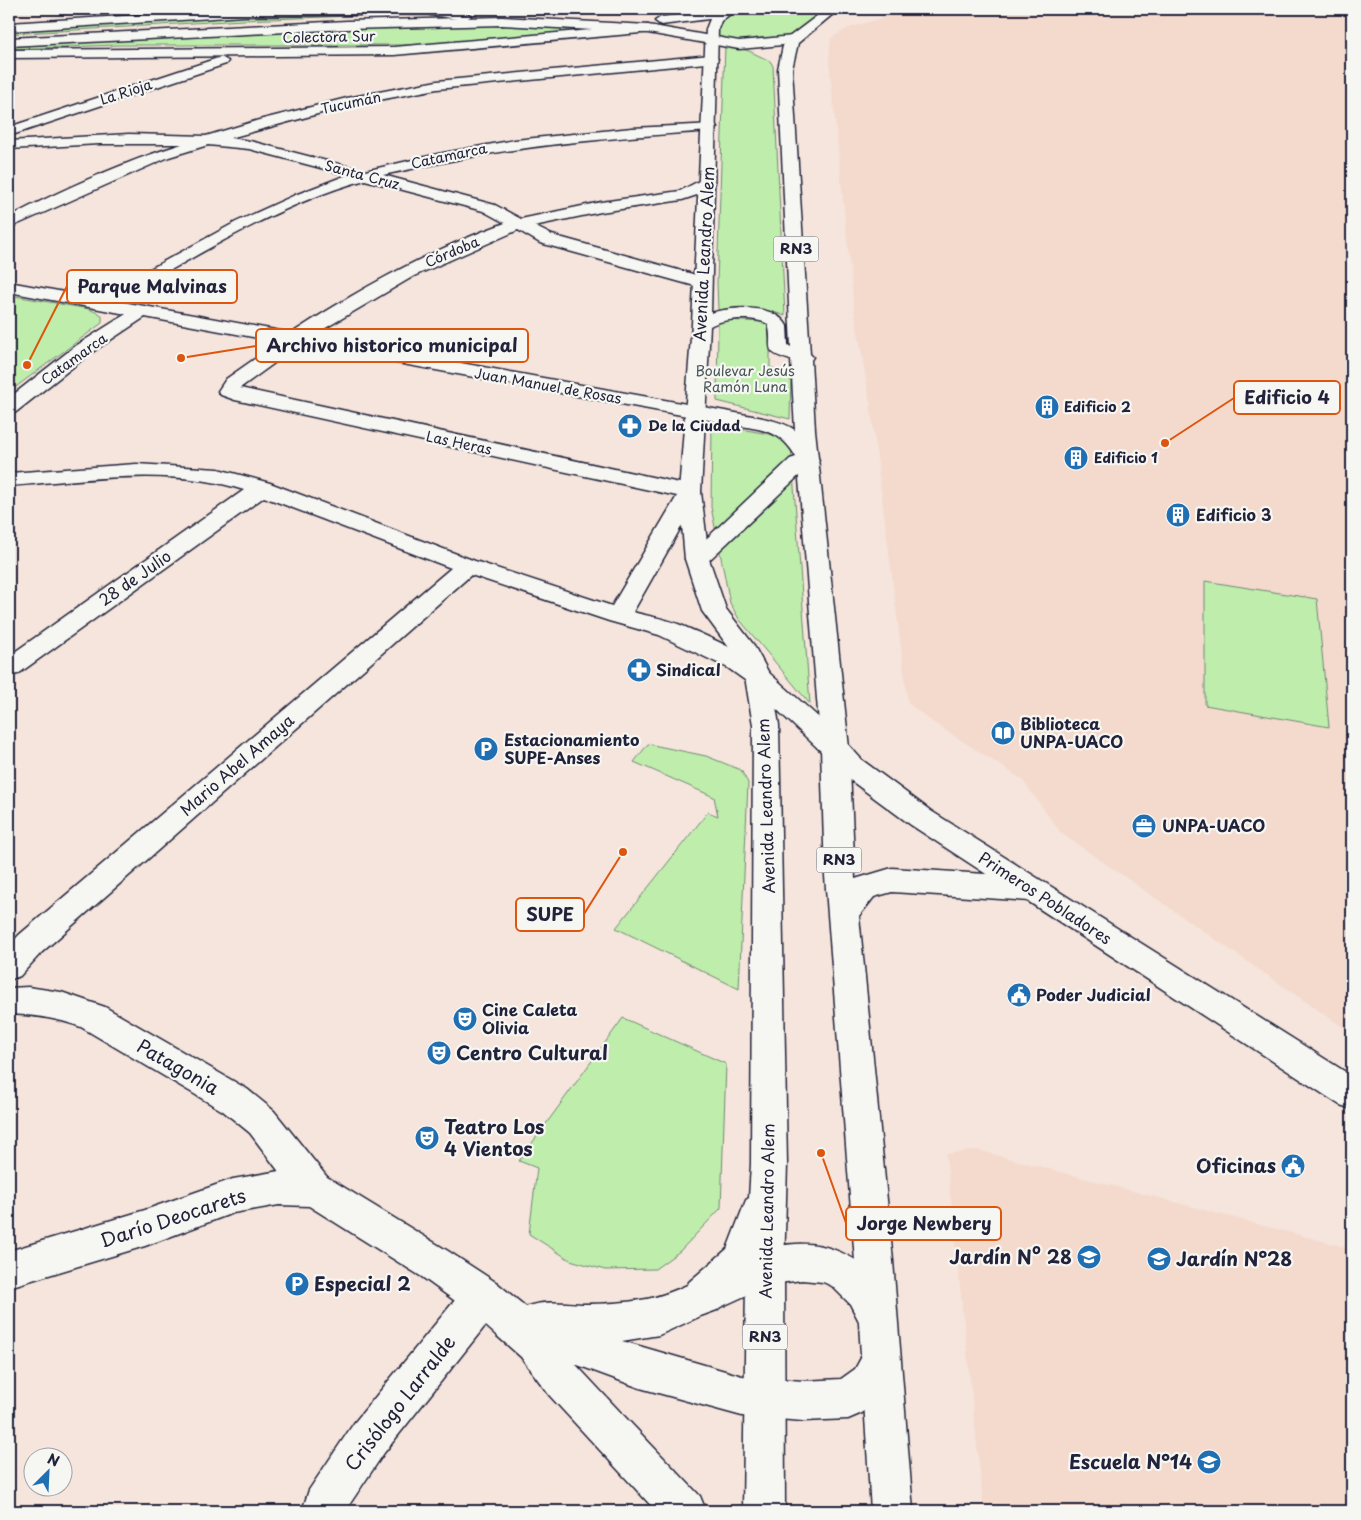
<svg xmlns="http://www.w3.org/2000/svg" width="1361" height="1520" viewBox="0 0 1361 1520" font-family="'Playpen Sans',sans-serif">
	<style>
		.built { fill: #f4d9cd }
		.green { fill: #beedac; stroke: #708874 }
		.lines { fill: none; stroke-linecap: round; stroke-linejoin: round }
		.street-casing { stroke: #22223b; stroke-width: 3 }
		.secondary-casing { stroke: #22223b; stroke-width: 3 }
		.highway-casing { stroke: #22223b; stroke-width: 3 }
		.street { fill: #f6f6f2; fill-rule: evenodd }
		.secondary { fill: #f6f6f2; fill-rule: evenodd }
		.highway { fill: #f6f6f2; fill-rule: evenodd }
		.labels { text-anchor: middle; stroke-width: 4.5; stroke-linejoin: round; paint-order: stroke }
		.far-street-label { font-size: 14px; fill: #22223b; stroke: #f6f6f2 }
		.far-park-label { font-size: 14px; fill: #495557; stroke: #f6f6f2 }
		.far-poi-label { font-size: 14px; font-weight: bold; fill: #22223b; stroke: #f6f6f2; text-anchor: start }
		.shield { fill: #f6f6f2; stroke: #626272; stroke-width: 1 }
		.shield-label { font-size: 15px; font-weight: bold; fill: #22223b }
		.street-label { font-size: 16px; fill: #22223b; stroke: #f6f6f2 }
		.poi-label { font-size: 16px; font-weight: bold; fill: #22223b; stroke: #f6f6f2; text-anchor: start }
		.near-poi-label { font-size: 19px; font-weight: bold; fill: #22223b; stroke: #f6f6f2; text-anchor: start }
		.near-street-label { font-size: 19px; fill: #22223b; stroke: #f6f6f2 }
		.leader { fill: none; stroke: #de560e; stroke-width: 2 }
		.callout-dot { fill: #de560e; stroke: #f6f6f2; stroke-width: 2 }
		.callout { fill: #f6f6f2; stroke: #de560e; stroke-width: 2 }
		.callout-label { font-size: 18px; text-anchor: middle; font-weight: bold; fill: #22223b }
	</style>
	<rect width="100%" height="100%" fill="#f5e5dc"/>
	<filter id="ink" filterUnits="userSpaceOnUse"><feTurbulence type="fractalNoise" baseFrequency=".02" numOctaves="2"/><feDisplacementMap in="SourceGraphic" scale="10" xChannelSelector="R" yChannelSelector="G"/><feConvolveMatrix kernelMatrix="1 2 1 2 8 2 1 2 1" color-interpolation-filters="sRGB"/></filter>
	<g filter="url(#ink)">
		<!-- built -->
		<path class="built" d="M911,9H1352V1032L1341,1026L1061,833L1022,779L934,723L908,703L870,402L854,308L829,59L831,38L849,28Z
			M977,1150L1352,1249V1511H984L946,1154Z"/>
		<!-- green -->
		<path class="green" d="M731,9H833L793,40L774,43L713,41L721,14Z
			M402,13L408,14L243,20L9,34V29L212,15Z
			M440,25H515L599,30L424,45H119L9,49V47L188,35Z
			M725,45L749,51L770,61L773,66L785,316C765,307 739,310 718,310L717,283Z
			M9,295L89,309L102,315V323L9,392Z
			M725,320L763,322L770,325V367L791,375L790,419L717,401L718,322Z
			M712,424L780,436L791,446L810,704L739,619L730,603L711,507Z
			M1205,581L1317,599L1329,727L1205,705Z
			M648,744L706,756L741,770L748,783L739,989L616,928L708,812L718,816L714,797L634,762Z
			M623,1018L726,1064L721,1208L680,1251L655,1269L605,1270L570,1260L529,1234L537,1168L519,1161Z"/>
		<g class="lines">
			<defs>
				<path id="street" d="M238,9H441L465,12L471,16L465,20L425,14L244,16L9,31V23Z
					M648,25L654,29L652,32L394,55L9,58V50L394,47Z
					M711,55L718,59L716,62L437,89L347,106L230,138L250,141L365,171L438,154L515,140L632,128L715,124L717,127L710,131C644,136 578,140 513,150C469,156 426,166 383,175L495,205L521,219L601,202L680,191L701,180H713L715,183L713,186L700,194L682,200L601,212L534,226L552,235L707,278L710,282L707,286H695L540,243L518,230L414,276L312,336L758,417C792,424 802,430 819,460L816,465L806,469L705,564L697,566L689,564L685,559L790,459L796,457C787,441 777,433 758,429L299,345L240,388L698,487L701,492L633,612C647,616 663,618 678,624C700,633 759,658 771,677L767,683L758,686L749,683L728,668L659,635L609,621L471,575L41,953L20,976L9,980V946L19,935L451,568L264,497L18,674L9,676V656L244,490C169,466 86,480 9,486V473L136,464L218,469L270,483L475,561L612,606L677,496L235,400L221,395L218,391L226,379L279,342L145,317L88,355L16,412L9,414V398L74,347L126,314L9,292V282L97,298L236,222L295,195L347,175L249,149L208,145L169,157L9,228V217C64,189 123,162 182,144H99L9,149V141L129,134L206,136L259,120L347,98L437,81ZM365,180L483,211L505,223C430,250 359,289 292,333L117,301C196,256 276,205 365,180Z
					M221,57L228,61L226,64L9,136V127Z
					M28,987L61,992L105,1007L247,1089L274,1111L327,1177L332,1189L327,1201L314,1206L301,1201L250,1133L223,1111L81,1027C57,1018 34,1015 9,1014V988Z
					M483,1278L497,1283L502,1297L497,1311L384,1453L345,1511H302L309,1490L354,1423L469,1283Z"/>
				<path id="secondary" d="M721,10L727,14L725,17L661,25L655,21L661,17Z
					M502,17L648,25L739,41L793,36L799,40L793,44L739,49L648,33L502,25L347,29L9,46V38L347,21Z
					M758,668L767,671L845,741L862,760L931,811L1352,1076V1109L1340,1105L911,825L842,774L825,755L749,683L745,677L749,671Z
					M279,1171L314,1172L327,1177L448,1251L497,1283L526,1307C543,1300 563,1303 582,1304C603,1304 625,1303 647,1299C711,1286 769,1221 840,1252C872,1266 883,1284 896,1315L891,1329L877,1334L863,1329L850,1304L832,1286L823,1282L802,1280L779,1283L758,1290L659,1335L622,1341L742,1376L803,1381L841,1379L855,1369L866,1349L880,1343L894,1349L900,1363L883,1397L862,1413L848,1419L803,1421L742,1416L640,1388L496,1335L469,1311L422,1277L309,1206L279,1205L233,1213L145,1246L9,1287V1251L145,1210L233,1179Z"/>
				<path id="highway" d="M723,9H737L721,21L718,29L711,313C732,307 775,303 787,326L788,345L791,347L778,69L783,46L789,37L826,9H839L798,43L792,69L810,354L813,357L811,360L815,430L849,748L855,879L892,868L1030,877L1041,881L1045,889L1041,897L1030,901L892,892L874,897L859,916L893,1261L913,1511H871L855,1261L825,876L821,748L795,430L791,360C759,351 775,347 768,324C754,316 724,318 710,326L701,492L709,559L726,609L753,644L771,677L779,725L787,1164L784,1269L785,1511H743L746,1282L717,1310L703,1315L689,1310L684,1296L689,1282L727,1249L746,1200L749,1198L751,1164L753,725L745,677L733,653L702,611L685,559L679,492L692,324L706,29L710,19Z
					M510,1301C543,1315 557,1345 581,1370C620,1412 660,1454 700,1496L706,1511H656L550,1396L521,1357L496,1335L490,1321L496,1307Z"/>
			</defs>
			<!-- street casing -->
			<use href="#street" class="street-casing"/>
			<!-- secondary casing -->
			<use href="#secondary" class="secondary-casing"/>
			<!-- highway casing -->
			<use href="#highway" class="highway-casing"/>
			<!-- street -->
			<use href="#street" class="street"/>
			<!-- secondary -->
			<use href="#secondary" class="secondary"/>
			<!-- highway -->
			<use href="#highway" class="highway"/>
		</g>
	</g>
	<!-- icons -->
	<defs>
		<symbol id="building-disc" viewBox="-11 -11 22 22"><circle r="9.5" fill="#1f6fb2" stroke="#f6f6f2"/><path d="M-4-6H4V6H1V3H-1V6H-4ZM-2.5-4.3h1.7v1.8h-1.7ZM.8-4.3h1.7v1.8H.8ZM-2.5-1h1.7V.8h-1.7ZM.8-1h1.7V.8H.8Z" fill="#fff"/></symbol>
		<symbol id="pharmacy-disc" viewBox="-11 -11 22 22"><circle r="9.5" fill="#1f6fb2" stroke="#f6f6f2"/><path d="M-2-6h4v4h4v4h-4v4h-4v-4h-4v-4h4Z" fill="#fff"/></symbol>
		<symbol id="library-disc" viewBox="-11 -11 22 22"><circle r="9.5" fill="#1f6fb2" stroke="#f6f6f2"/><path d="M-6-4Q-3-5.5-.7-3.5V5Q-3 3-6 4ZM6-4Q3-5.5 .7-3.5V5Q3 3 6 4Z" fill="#fff"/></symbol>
		<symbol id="parking-disc" viewBox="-11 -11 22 22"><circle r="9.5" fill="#1f6fb2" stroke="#f6f6f2"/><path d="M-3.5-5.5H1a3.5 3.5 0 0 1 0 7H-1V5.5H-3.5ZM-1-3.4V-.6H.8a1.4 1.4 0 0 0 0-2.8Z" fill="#fff"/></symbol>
		<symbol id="office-disc" viewBox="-11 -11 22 22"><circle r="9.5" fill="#1f6fb2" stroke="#f6f6f2"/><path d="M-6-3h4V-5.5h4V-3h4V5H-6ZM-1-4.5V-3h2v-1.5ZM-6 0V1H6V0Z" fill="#fff"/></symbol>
		<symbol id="civic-disc" viewBox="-11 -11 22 22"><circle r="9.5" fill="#1f6fb2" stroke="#f6f6f2"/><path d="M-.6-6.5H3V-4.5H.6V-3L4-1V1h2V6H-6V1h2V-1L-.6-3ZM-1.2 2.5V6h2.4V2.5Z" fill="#fff"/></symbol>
		<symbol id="theatre-disc" viewBox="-11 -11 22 22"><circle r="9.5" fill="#1f6fb2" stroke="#f6f6f2"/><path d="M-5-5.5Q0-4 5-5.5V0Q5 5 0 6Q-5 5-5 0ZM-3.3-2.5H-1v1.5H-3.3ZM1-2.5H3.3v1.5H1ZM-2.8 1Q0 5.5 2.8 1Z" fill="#fff"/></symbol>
		<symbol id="school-disc" viewBox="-11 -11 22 22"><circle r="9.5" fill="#1f6fb2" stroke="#f6f6f2"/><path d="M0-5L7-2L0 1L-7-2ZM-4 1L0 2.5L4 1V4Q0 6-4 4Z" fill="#fff"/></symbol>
	</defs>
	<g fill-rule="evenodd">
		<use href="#building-disc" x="1033" y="393" width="28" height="28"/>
		<use href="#pharmacy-disc" x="616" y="412" width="28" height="28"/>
		<use href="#building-disc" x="1062" y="444" width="28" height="28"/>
		<use href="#building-disc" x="1164" y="501" width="28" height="28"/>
		<use href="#pharmacy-disc" x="625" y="656" width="28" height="28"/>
		<use href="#library-disc" x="989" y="719" width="28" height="28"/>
		<use href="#parking-disc" x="472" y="735" width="28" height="28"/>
		<use href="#office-disc" x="1130" y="812" width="28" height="28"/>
		<use href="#civic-disc" x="1005" y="981" width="28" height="28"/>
		<use href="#theatre-disc" x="451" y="1005" width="28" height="28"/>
		<use href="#theatre-disc" x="425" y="1039" width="28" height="28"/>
		<use href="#theatre-disc" x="413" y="1124" width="28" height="28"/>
		<use href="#civic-disc" x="1279" y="1152" width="28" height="28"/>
		<use href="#school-disc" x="1075" y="1243" width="28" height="28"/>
		<use href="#school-disc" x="1145" y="1245" width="28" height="28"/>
		<use href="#parking-disc" x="283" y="1270" width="28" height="28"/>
		<use href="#school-disc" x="1195" y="1448" width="28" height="28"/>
	</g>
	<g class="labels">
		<!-- far-street labels -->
		<g class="far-street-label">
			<text transform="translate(329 37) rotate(-1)" y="5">Colectora Sur</text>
			<text transform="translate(126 92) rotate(-18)" y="5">La Rioja</text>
			<text transform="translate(351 103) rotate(-12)" y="5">Tucumán</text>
			<text transform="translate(449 156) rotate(-12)" y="5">Catamarca</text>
			<text transform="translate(362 175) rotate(15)" y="5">Santa Cruz</text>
			<text transform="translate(452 252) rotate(-23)" y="5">Córdoba</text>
			<text transform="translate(74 359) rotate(-36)" y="5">Catamarca</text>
			<text transform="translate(548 386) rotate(10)" y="5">Juan Manuel de Rosas</text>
			<text transform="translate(459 443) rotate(12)" y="5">Las Heras</text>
		</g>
		<!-- far-park labels -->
		<g class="far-park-label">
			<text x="745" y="376">Boulevar Jesús<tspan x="745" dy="16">Ramón Luna</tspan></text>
		</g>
		<!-- far-poi labels -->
		<g class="far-poi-label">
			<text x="1064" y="412">Edificio 2</text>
			<text x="648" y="431">De la Ciudad</text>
			<text x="1094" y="463">Edificio 1</text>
		</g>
		<!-- shield labels -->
		<g class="shield">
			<rect x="773.5" y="236.5" width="45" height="25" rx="4"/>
			<rect x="816.5" y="847.5" width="45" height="25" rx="4"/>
			<rect x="742.5" y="1324.5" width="45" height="25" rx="4"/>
		</g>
		<g class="shield-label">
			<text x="796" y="254">RN3</text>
			<text x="839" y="865">RN3</text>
			<text x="765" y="1342">RN3</text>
		</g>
		<!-- street labels -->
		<g class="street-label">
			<text transform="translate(704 254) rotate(-87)" y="6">Avenida Leandro Alem</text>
			<text transform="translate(135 578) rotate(-35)" y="6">28 de Julio</text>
			<text transform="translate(237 765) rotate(-41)" y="6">Mario Abel Amaya</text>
			<text transform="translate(766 806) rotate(-92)" y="6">Avenida Leandro Alem</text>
			<text transform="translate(1045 898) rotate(33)" y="6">Primeros Pobladores</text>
			<text transform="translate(767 1211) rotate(-89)" y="6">Avenida Leandro Alem</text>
		</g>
		<!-- poi labels -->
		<g class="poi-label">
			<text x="1196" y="521">Edificio 3</text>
			<text x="656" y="676">Sindical</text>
			<text x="1020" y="730">Biblioteca<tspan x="1020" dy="18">UNPA-UACO</tspan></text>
			<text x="504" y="746">Estacionamiento<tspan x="504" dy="18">SUPE-Anses</tspan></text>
			<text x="1162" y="832">UNPA-UACO</text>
			<text x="1036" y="1001">Poder Judicial</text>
			<text x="482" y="1016">Cine Caleta<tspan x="482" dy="18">Olivia</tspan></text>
		</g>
		<!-- near-poi labels -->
		<g class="near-poi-label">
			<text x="456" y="1060">Centro Cultural</text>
			<text x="444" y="1134">Teatro Los<tspan x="444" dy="22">4 Vientos</tspan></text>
			<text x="1276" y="1173" text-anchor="end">Oficinas</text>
			<text x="1072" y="1264" text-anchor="end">Jardín Nº 28</text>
			<text x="1176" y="1266">Jardín N°28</text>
			<text x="314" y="1291">Especial 2</text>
			<text x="1192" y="1469" text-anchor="end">Escuela N°14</text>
		</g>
		<!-- near-street labels -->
		<g class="near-street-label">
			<text transform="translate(178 1067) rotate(30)" y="7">Patagonia</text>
			<text transform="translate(173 1218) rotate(-18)" y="7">Darío Deocarets</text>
			<text transform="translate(400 1403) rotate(-52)" y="7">Crisólogo Larralde</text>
		</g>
	</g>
	<!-- callouts -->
	<path class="leader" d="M27 365L67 286M181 358L256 346M1165 443L1234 398M623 852L584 914M821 1153L846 1223"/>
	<g class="callout-dot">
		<circle cx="27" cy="365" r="5"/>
		<circle cx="181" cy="358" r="5"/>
		<circle cx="1165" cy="443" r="5"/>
		<circle cx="623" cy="852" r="5"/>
		<circle cx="821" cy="1153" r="5"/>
	</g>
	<g class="callout">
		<rect x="67" y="270" width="170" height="33" rx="5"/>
		<rect x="256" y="329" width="272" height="33" rx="5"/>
		<rect x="1234" y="381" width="106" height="33" rx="5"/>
		<rect x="516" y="898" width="68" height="33" rx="5"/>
		<rect x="846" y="1207" width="155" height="33" rx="5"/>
	</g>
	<g class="callout-label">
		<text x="152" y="293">Parque Malvinas</text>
		<text x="392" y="352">Archivo historico municipal</text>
		<text x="1287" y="404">Edificio 4</text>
		<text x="550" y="921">SUPE</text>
		<text x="924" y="1230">Jorge Newbery</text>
	</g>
	<!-- margin -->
	<rect width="1361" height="1520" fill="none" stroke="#f6f6f2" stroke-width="30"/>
	<rect x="15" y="15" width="1331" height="1490" fill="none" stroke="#22223b" stroke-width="2" filter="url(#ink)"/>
	<!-- north arrow -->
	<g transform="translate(48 1472) rotate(24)"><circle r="24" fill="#f6f6f2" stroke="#a1a1a9"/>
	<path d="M0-4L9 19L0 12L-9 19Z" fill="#1f6fb2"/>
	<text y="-8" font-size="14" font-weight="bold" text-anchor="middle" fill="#22223b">N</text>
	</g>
</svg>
